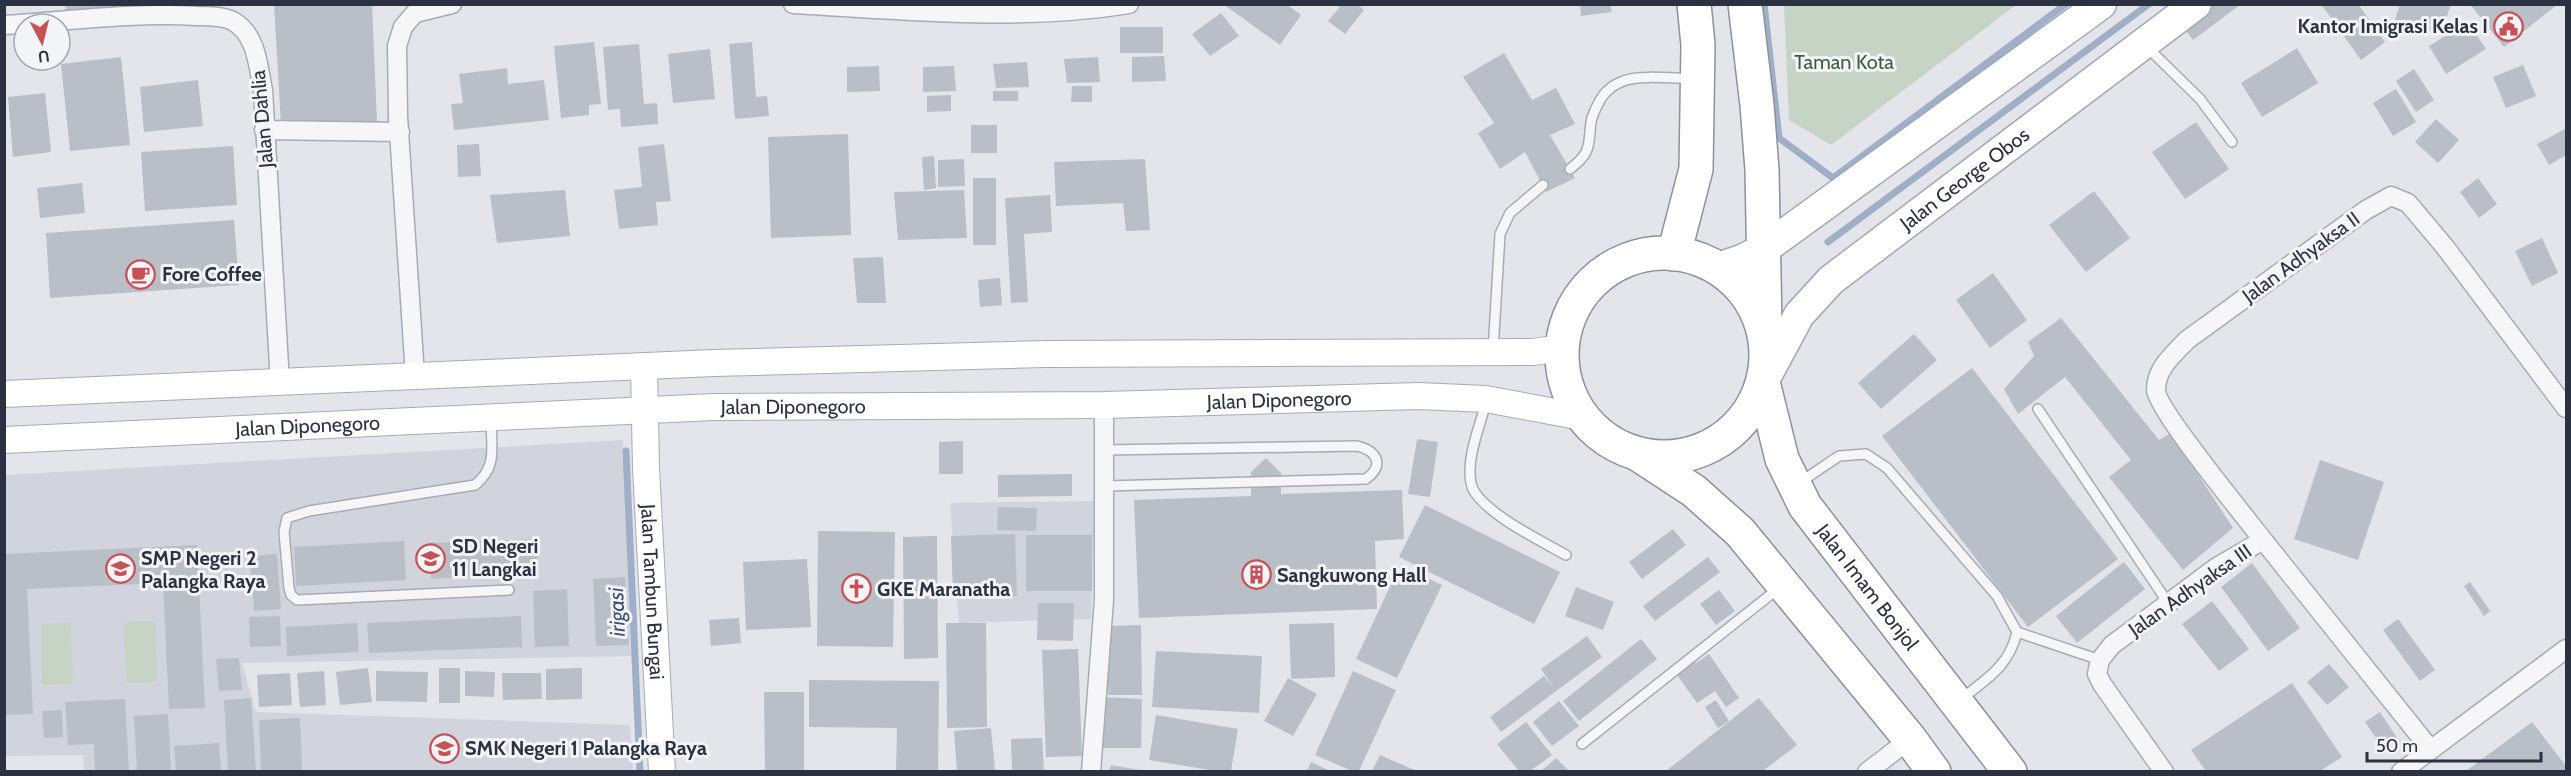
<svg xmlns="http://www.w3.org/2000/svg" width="2571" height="776" viewBox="0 0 2571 776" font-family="Cabin,sans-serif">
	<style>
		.built { fill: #d1d4dc }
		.green { fill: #c7d4c5 }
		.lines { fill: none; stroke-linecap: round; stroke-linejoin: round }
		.stream { stroke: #a0afc8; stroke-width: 7 }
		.building { fill: #babec7 }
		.lane-casing { stroke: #a8abb4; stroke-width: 12 }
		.street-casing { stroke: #a8abb4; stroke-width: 21 }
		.secondary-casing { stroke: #a8abb4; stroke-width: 28 }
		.primary-casing { stroke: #a3a8b5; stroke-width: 33 }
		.highway-casing { stroke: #8b91a0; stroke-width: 36 }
		.lane { stroke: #f6f6f9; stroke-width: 9 }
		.street { stroke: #f6f6f9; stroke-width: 18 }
		.secondary { stroke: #fff; stroke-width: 26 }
		.primary { stroke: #fff; stroke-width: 30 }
		.highway { stroke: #fff; stroke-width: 33 }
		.labels { text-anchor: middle; stroke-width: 6; stroke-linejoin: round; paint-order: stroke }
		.poi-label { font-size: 20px; font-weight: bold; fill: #2c3141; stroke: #f3f4f8; text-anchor: start }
		.park-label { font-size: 20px; fill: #3c5c3a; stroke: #f3f4f8 }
		.street-label { font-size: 20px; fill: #2c3141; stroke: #f3f4f8 }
		.water-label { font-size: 21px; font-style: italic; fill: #384b73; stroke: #f3f4f8 }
	</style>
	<rect width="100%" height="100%" fill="#e3e5ea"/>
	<!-- built -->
	<path class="built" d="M623,440L631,656L242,663L256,712L630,725L633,771L84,772L83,755L5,756V475Z
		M1095,501L1091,619L959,623L950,503Z"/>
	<!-- green -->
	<path class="green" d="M1784,5V4L2016,5L1831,145L1789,120Z
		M155,621L157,682L126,683L124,622Z
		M71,623L73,684L42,685L41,624Z"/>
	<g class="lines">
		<!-- stream -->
		<path class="stream" d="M1764,4L1779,138L1833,178L2066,4
			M1828,242L2149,4
			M626,451L640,772"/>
	</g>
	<!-- building -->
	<path class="building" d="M65,4H118V8L66,14Z
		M274,4H372L377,122L281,125Z
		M1223,4H1286L1301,15L1280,45Z
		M1342,4H1357L1364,10L1345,34L1328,21Z
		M1580,4H1610L1612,12L1581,16Z
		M2214,4H2241L2193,40L2183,27Z
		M2321,4H2358L2385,42L2361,60Z
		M2400,4H2451L2441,34L2395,20Z
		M2470,4H2558L2504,47Z
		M1221,13L1239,36L1210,56L1192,34Z
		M2468,22L2486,49L2446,74L2429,46Z
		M1120,27H1163V53H1120Z
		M594,42L601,104L589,105V115L561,118L554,46Z
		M752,42L756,97L767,96L769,116L735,119L729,44Z
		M639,44L644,104L657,103L658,124L621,127L620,109L608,110L603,47Z
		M2297,48L2318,83L2262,117L2241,83Z
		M710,49L715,99L673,103L668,54Z
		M1504,53L1532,100L1556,88L1575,124L1550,135L1575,178L1546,192L1525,152L1500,169L1478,133L1494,123L1463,77Z
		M1164,56L1166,81L1132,82V57Z
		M121,57L130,145L70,151L61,64Z
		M1098,57L1100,82L1067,83L1064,59Z
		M1027,62L1029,87L996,88L993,64Z
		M2523,65L2536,96L2506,108L2493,77Z
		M879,66L880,91L847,92V67Z
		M954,66L956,91L923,92V67Z
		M507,68L508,84L544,80L549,120L454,130L451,104L463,103L459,74Z
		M2414,69L2434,100L2416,112L2396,81Z
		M198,80L203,126L144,132L140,87Z
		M1072,86H1092V102H1071Z
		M2396,89L2416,122L2393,136L2373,103Z
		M993,91H1018V101H993Z
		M45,93L51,152L13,157L8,97Z
		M951,95V111L927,112V96Z
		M2436,119L2459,140L2438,163L2415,142Z
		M2196,122L2229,169L2185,199L2152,152Z
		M971,125H997V153H971Z
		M2565,129L2566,155L2549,165L2537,144Z
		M848,134L851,235L771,238L768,137Z
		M479,144L481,176L458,177L457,145Z
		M664,144L671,201L656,202L658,225L619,229L614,190L642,187L638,147Z
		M233,146L237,205L145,211L141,152Z
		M934,156L936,188L924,190L922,157Z
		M964,159L965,186L938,187V160Z
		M1145,159L1150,230L1126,231L1123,203L1056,206L1054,162Z
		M973,178H996V245H973Z
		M2478,178L2497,204L2479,218L2460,192Z
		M82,183L85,213L40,218L37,188Z
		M565,190L570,236L497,243L490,195Z
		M964,190L967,238L898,240L894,192Z
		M2094,191L2130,238L2086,272L2049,225Z
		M1050,195L1052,232L1024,234L1028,302L1011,303L1005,198Z
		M234,220L239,285L50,298L46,233Z
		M2542,238L2558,273L2532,286L2515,251Z
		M883,257L886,303H857L853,258Z
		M1993,273L2027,320L1990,348L1956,300Z
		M1000,278L1002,305L980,307L978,280Z
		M2061,318L2159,440L2171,433L2233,528L2183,570L2109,477L2131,460L2065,377L2018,414L2004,389L2034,356L2028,342Z
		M1914,334L1937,360L1881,409L1858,383Z
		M1972,368L2118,559L2028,627L1882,436Z
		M1417,439L1438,442L1430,497L1408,494Z
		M963,441V474H939V442Z
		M1266,458L1281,473V494L1402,490L1404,539L1375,541L1377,609L1139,618L1134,500L1251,496V472Z
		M2320,460L2384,482L2358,560L2294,539Z
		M1072,474V496L998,497V475Z
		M1425,505L1560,572L1534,624L1399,557Z
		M998,507L1037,508L1036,531L997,530Z
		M1673,529L1686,545L1642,579L1629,562Z
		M818,531L895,532L893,647L817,646Z
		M1015,534L1017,596L953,598L951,536Z
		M1026,535H1092V591H1026Z
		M937,536L938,658L904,659L903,537Z
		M536,539L538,574L431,579L430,543Z
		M404,541L406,580L296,586L294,547Z
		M197,545L205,708L169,709L163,583L27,589L33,714L5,715V554Z
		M277,554L281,609L254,611L250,556Z
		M1708,557L1720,572L1655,621L1643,606Z
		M807,559L811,627L746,630L743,562Z
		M2124,562L2145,589L2077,643L2056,616Z
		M2252,563L2300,628L2268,651L2221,587Z
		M1400,565L1442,585L1397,678L1356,659Z
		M625,577L629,645L596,646L593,579Z
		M2470,582L2490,611L2484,616L2464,586Z
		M1576,587L1614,602L1603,630L1565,616Z
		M567,589L569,646L535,647L533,591Z
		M1719,590L1735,611L1716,625L1700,604Z
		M2212,601L2249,649L2219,671L2182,624Z
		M1038,603H1074L1073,641L1037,640Z
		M280,616L281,646L250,647L249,617Z
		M521,616L522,647L369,653L367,623Z
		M739,618L741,643L711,646L709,620Z
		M2398,619L2435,670L2420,681L2383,630Z
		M357,623L359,652L287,656L286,627Z
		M946,623H986L987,727L947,728Z
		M1334,623L1335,677L1291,679L1289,624Z
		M1141,625L1142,695H1108L1106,626Z
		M1587,636L1602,657L1501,732L1490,717L1544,676L1554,688L1541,669Z
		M1641,639L1657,659L1579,721L1563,701Z
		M1078,649L1082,756L1046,757L1042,650Z
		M1156,651L1262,656L1259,713L1152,707Z
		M1709,654L1739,698L1726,707L1715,691L1697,703L1675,672L1693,660L1696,663Z
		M239,658L242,690L219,691L216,659Z
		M2329,664L2349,687L2327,705L2307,682Z
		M368,668L372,702L340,705L336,672Z
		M439,668H460V703H439Z
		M582,668V699L546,700V669Z
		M324,671L326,705L300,707L297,673Z
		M376,671L428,672L427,702L376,701Z
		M465,671L495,672L494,697L465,696Z
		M1353,671L1396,690L1359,771H1352L1315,755Z
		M290,673L292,705L259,707L257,675Z
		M502,673H541L542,699L503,700Z
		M1288,678L1317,694L1293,736L1264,721Z
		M809,680L939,681L938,771H896L897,728L809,727Z
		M2292,683L2342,757L2320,771H2206L2191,750Z
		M764,692H804V771H765Z
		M1104,697L1142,699L1141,748H1103Z
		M251,698L256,771H228L224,700Z
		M1759,698L1797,745L1763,771H1666Z
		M125,699L129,771H95L94,744L68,745L65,702Z
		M1716,700L1729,721L1718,728L1705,707Z
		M1559,701L1579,726L1552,746L1533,722Z
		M62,710L63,737L44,738L42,711Z
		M2380,712L2397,738L2383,748L2365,722Z
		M168,714L171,771H137L134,716Z
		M1156,715L1238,729L1231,771H1216L1149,760Z
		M300,718L302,771H261L259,720Z
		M1526,722L1552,755L1530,771H1519L1497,744Z
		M2532,722L2566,766V771H2466Z
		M991,728L995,770L957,771L954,731Z
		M1042,738L1044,771H1012L1011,739Z
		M219,743L221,771H176L174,746Z
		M1380,755L1417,771H1372Z
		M1556,758L1569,771H1541Z
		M1311,762L1330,771H1307Z
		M1111,765L1140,770V771H1109Z"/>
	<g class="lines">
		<defs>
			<path id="lane" d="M2146,46L2200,99L2232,142
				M1570,169C1592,152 1588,146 1591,122C1592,116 1595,110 1598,104C1615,68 1659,78 1693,79
				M1493,351L1500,234L1510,213L1543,185
				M1486,402C1480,427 1466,457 1471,483C1475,509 1543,542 1566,555
				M2038,409L2168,603
				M491,419C491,447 498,466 475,485L309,511L287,518L284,532L289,588L291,595L297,600L509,590
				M1104,450L1357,446C1377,451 1385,465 1366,479L1105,486
				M1799,483L1839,456L1866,454L1887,468L1997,596L2017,632C2009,667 1986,679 1960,700
				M2017,632L2100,660
				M1582,744L1779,588"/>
			<path id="street" d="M793,4C904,10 1018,22 1129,4
				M4,25C68,21 133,12 197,16C208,16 223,16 233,21C257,35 258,66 263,90L280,383
				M264,130L400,132
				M415,376L398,116L397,46L403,27L415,13L452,4
				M2263,540C2246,518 2156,408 2156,390C2156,368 2173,355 2187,340L2366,210L2391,196L2408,203L2445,247L2566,408
				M1091,772L1104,600V405
				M1867,772L1910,739
				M2164,772L2102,684L2097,674L2100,660L2112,645L2217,567L2263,540L2431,750
				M2401,772L2566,649"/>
			<g id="secondary">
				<path id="s1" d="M644,368L646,468L662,772"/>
				<path d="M4,394L714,363L1045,354L1533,352L1562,348"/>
				<path id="s2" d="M4,440L714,407L1104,405L1418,396L1486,399L1582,417"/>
			</g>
			<g id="primary">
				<path d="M1718,268L1742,260L1764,249L2101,4"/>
				<path id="s3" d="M1763,382L1799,315L1831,280L2196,4"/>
			</g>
			<g id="highway">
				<path d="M1745,4L1757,105L1762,170L1765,326"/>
				<circle cx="1664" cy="355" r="102"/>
				<path d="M1674,254L1696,169L1698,45L1694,4"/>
				<path id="s4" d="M1763,382L1782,459L1805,506L2010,772"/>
				<path d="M1639,455L1694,491L1740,532L1910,739L1934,772"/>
			</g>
		</defs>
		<!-- lane casing -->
		<use href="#lane" class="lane-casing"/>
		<!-- street casing -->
		<use href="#street" class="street-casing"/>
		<!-- secondary casing -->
		<use href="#secondary" class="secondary-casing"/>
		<!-- primary casing -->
		<use href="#primary" class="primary-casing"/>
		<!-- highway casing -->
		<use href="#highway" class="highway-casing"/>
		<!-- lane -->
		<use href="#lane" class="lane"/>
		<!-- street -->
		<use href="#street" class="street"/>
		<!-- secondary -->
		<use href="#secondary" class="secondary"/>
		<!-- primary -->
		<use href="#primary" class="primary"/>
		<!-- highway -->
		<use href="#highway" class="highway"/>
	</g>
	<!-- icons -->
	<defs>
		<symbol id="civic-ring" viewBox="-11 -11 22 22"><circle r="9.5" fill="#f3f4f8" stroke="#c75154" stroke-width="1.5"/><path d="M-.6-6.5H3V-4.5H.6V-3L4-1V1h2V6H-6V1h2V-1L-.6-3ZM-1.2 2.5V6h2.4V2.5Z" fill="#c75154"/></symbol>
		<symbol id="cafe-ring" viewBox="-11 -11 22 22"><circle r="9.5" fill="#f3f4f8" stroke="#c75154" stroke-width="1.5"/><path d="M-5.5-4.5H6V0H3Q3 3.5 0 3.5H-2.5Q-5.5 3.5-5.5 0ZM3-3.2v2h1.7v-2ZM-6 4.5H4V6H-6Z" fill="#c75154"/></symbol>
		<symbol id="school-ring" viewBox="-11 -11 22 22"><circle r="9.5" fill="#f3f4f8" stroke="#c75154" stroke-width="1.5"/><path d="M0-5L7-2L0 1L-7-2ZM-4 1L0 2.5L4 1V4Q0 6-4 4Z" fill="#c75154"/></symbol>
		<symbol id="building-ring" viewBox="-11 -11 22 22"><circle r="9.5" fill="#f3f4f8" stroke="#c75154" stroke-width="1.5"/><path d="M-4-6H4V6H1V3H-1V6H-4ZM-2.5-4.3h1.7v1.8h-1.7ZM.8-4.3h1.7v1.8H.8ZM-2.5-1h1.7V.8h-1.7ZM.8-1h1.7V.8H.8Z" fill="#c75154"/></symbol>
		<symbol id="church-ring" viewBox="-11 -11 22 22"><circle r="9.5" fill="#f3f4f8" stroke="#c75154" stroke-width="1.5"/><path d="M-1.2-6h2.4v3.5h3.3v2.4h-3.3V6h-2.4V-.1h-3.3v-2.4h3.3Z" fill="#c75154"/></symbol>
	</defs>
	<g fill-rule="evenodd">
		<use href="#civic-ring" x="2492" y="10" width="33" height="33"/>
		<use href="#cafe-ring" x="124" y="258" width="33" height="33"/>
		<use href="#school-ring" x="414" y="542" width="33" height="33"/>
		<use href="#school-ring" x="104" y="552" width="33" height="33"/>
		<use href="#building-ring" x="1240" y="558" width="33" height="33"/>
		<use href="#church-ring" x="840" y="572" width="33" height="33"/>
		<use href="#school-ring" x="428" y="732" width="33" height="33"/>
	</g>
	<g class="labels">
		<!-- poi labels -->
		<g class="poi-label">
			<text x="2488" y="33" text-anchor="end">Kantor Imigrasi Kelas I</text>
			<text x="162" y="281">Fore Coffee</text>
			<text x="452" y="553">SD Negeri<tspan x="452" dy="23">11 Langkai</tspan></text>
			<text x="141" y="565">SMP Negeri 2<tspan x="141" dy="23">Palangka Raya</tspan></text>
			<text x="1277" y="582">Sangkuwong Hall</text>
			<text x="877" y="596">GKE Maranatha</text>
			<text x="465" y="755">SMK Negeri 1 Palangka Raya</text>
		</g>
		<!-- park labels -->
		<g class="park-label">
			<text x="1844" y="69">Taman Kota</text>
		</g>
		<!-- street labels -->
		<g class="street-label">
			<text transform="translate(262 119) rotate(-95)" y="7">Jalan Dahlia</text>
			<text dy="7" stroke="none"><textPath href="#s3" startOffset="291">Jalan George Obos</textPath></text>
			<text transform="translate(2301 257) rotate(-36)" y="7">Jalan Adhyaksa II</text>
			<text dy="7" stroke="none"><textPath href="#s2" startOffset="1276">Jalan Diponegoro</textPath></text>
			<text dy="7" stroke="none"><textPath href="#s2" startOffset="790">Jalan Diponegoro</textPath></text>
			<text dy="7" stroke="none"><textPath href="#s2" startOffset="304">Jalan Diponegoro</textPath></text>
			<text dy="7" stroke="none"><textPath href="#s4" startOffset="234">Jalan Imam Bonjol</textPath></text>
			<text transform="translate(2190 590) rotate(-35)" y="7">Jalan Adhyaksa III</text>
			<text dy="7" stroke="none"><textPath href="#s1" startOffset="224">Jalan Tambun Bungai</textPath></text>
		</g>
		<!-- water labels -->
		<g class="water-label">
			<text transform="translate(617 612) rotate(-92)" y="7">irigasi</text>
		</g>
	</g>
	<!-- border -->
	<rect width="2571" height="776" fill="none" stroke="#2c3141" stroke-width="12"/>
	<!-- north arrow -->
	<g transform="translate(42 42) rotate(173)"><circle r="28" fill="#f3f4f8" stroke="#a3a6af" stroke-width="1.5"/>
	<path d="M0-4.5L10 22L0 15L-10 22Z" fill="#c75154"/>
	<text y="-9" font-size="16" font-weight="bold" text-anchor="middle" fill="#2c3141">U</text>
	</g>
	<!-- scale -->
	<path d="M2367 752v9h174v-9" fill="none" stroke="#2c3141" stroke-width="3"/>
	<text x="2376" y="752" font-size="18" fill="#2c3141" stroke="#f3f4f8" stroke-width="4.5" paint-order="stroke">50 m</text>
</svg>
